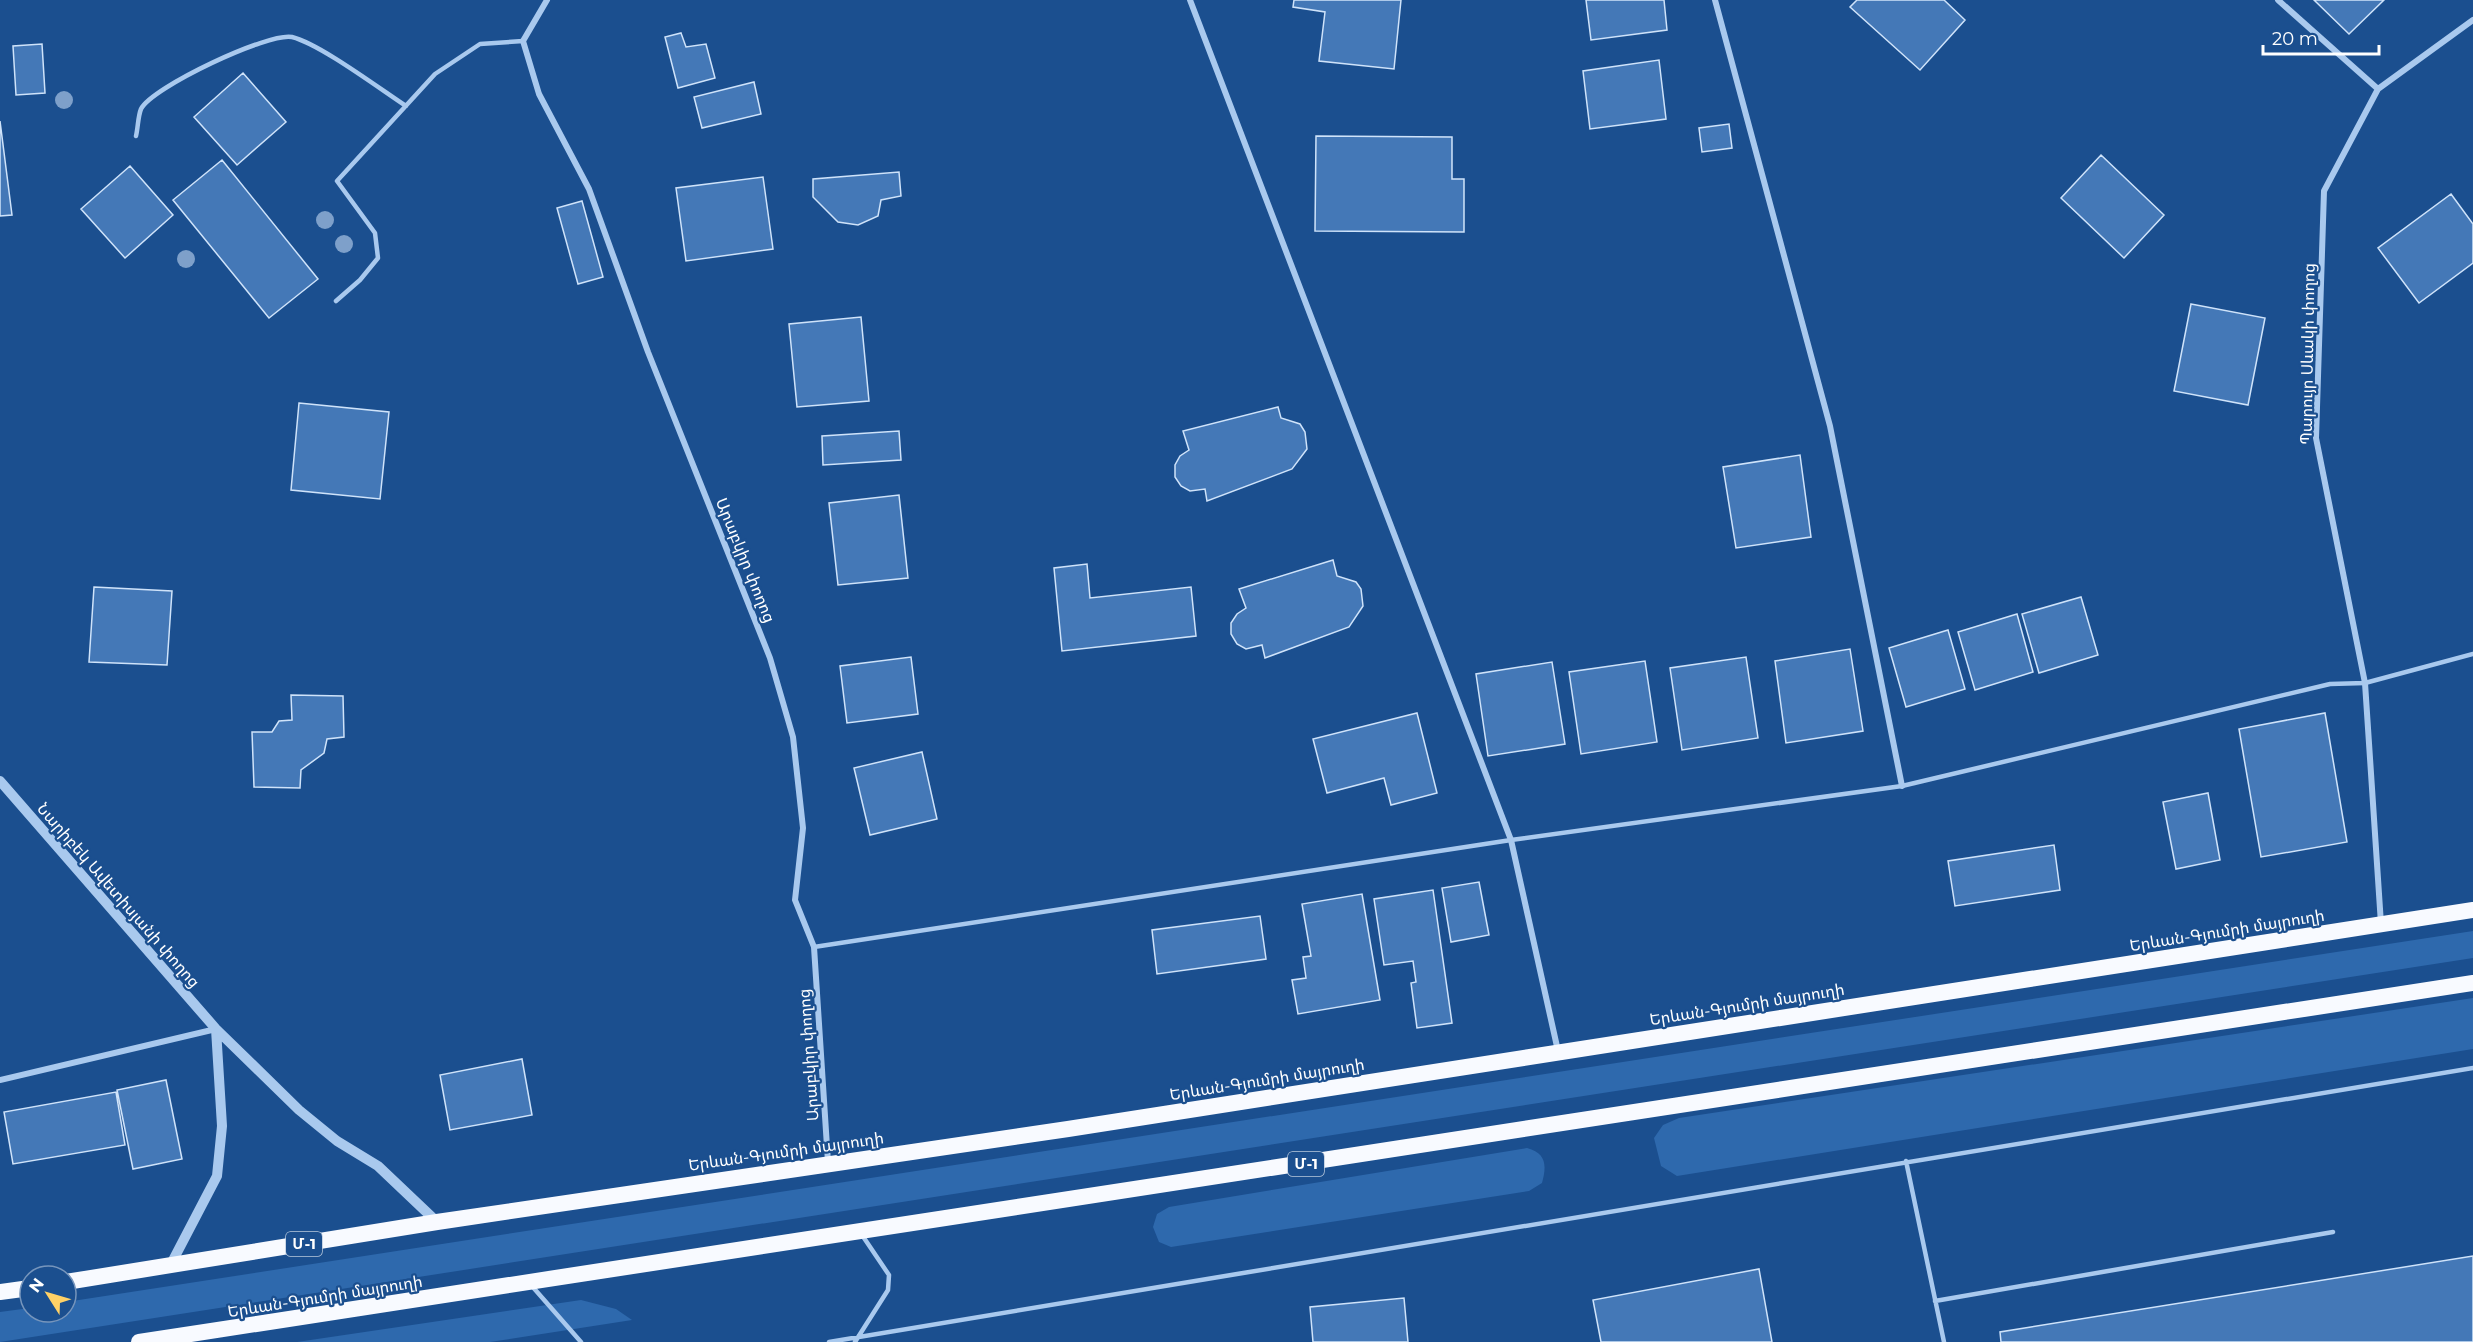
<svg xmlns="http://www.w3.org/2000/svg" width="2473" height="1342" viewBox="0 0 2473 1342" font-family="Montserrat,'Noto Sans Armenian',sans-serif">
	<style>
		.green { fill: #2e69ad }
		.building { fill: #4478b7; stroke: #cfe3fa; stroke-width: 1.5 }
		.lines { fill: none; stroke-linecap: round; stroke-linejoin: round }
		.service { stroke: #a9c9ee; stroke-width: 4.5 }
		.minor { stroke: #a9c9ee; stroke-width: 6 }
		.tertiary { stroke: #a9c9ee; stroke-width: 10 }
		.trunk { stroke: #f8faff; stroke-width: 16 }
		.tree { fill: #7ea0ca }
		.labels { text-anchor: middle; stroke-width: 4.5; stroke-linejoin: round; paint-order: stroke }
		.shield { fill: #1b4f8f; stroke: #bbcadd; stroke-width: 1.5 }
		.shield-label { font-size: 15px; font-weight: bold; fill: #fff }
		.street-label { font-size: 16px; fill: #fff; stroke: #1b4f8f }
	</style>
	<rect width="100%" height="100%" fill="#1b4f8f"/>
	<!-- green -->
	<path class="green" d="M2473,931V958L0,1342V1312L30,1308V1312H66V1302Z
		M2473,998V1049L1677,1176L1661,1166L1654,1138L1663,1125L1679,1118Z
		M1527,1148C1546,1153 1547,1165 1542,1183L1529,1191L1171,1247L1159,1242L1153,1227L1157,1214L1169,1207Z
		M581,1300L616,1309L632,1320L490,1342H297Z"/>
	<!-- building -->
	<path class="building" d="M1294,0H1401L1394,69L1319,61L1325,12L1293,7Z
		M1586,0H1664L1667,30L1591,40Z
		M1857,0H1944L1965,20L1920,70L1850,7Z
		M2314,0H2384L2349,34Z
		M681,33L686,47L706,44L715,78L678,88L665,37Z
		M42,44L45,93L16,95L13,46Z
		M1659,60L1666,119L1590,129L1583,71Z
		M243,73L286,122L237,165L194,117Z
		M754,82L761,114L702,128L694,97Z
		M0,121L12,215L0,216Z
		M1729,124L1732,148L1702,152L1699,128Z
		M1316,136L1452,137V179H1464V232L1315,231Z
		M2101,155L2164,215L2124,258L2061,198Z
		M222,160L318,279L269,318L173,200Z
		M130,166L173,215L125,258L81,209Z
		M899,172L901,196L881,200L878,216L858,225L838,222L813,197V179Z
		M763,177L773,249L686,261L676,188Z
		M2451,194L2473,224V263L2419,303L2378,248Z
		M582,201L603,277L578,284L557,208Z
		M2191,304L2265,318L2248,405L2174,391Z
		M861,317L869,401L797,407L789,324Z
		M299,403L389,412L380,499L291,490Z
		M1278,407L1281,418L1300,424L1305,432L1307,449L1292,469L1207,501L1205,489L1190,491L1181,486L1175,477V465L1180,456L1189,450L1183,431Z
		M899,431L901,460L823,465L822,436Z
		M1800,455L1811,537L1736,548L1723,467Z
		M899,495L908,578L838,585L829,503Z
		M1333,560L1337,576L1356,582L1361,589L1363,606L1349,627L1265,658L1262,645L1246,649L1237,644L1231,634V623L1237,614L1246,608L1239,589Z
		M1087,564L1090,598L1191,587L1196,636L1062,651L1054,568Z
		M94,587L172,591L167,665L89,662Z
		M2081,597L2098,655L2039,673L2022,614Z
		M2017,614L2033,672L1975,690L1958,632Z
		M1948,630L1965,689L1906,707L1889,648Z
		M1850,649L1863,731L1786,743L1775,661Z
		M911,657L918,714L847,723L840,666Z
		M1746,657L1758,738L1682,750L1670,668Z
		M1645,661L1657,742L1581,754L1569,672Z
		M1552,662L1565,744L1488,756L1476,674Z
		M291,695L343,696L344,737L327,739L324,753L301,770L300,788L254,787L252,732H272L279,721L292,720Z
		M1417,713L1437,793L1391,805L1384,778L1327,793L1313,739Z
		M2325,713L2347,842L2261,857L2239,729Z
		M922,752L937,819L870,835L854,768Z
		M2208,793L2220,860L2176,869L2163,802Z
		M2054,845L2060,890L1955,906L1948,861Z
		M1479,882L1489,935L1451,942L1442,888Z
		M1433,890L1452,1023L1417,1028L1411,983L1416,982L1413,961L1384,965L1374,899Z
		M1362,894L1380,1000L1298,1014L1292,980L1306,978L1303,957L1311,956L1302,904Z
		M1260,916L1266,959L1157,974L1152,930Z
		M522,1059L532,1115L450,1130L440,1075Z
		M166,1080L182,1159L133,1169L117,1090Z
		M116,1092L125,1145L13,1164L4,1112Z
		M2473,1256V1342H2001L2000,1332Z
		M1759,1269L1772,1342H1601L1593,1300Z
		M1404,1298L1408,1342H1313L1310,1307Z"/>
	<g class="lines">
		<!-- service -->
		<path class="service" d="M136,136C138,128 138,116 141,109C152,87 269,32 292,37C320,44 380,89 406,106
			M336,301L360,280L378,258L375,233L337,181L435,74L480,44L523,41
			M814,947L1511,840L1902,786L2330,684L2365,683L2473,654
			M1906,1161L1944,1342
			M531,1285L581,1342
			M1935,1301L2333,1232
			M829,1342L2473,1068
			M855,1342L888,1290L889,1275L862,1235"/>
		<!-- minor -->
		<path class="minor" d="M547,0L523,41L539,94L589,189L648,352L770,658L793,737L803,828L795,900L814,947L828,1162
			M1190,0L1511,840L1558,1051
			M1715,0L1830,426L1902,786
			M2278,0L2378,89
			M2381,924L2365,683L2316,438L2324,191L2378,89L2473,20
			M0,1080L216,1029"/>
		<!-- tertiary -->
		<path class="tertiary" d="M0,781L216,1029L299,1110L337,1141L378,1166L437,1222
			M170,1266L217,1176L222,1126L216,1029"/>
		<!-- trunk -->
		<path class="trunk" d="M66,1282L437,1222L1068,1129L2473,910
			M0,1292L30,1288
			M139,1342L2473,983"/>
	</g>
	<!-- trees -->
	<g class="tree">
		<circle cx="64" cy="100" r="9"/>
		<circle cx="325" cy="220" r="9"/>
		<circle cx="344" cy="244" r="9"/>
		<circle cx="186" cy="259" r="9"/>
	</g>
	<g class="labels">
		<!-- shield labels -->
		<g class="shield">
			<rect x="1288" y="1152" width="36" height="24" rx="4.5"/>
			<rect x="286" y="1232" width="36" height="24" rx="4.5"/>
		</g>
		<g class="shield-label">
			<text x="1306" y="1169">Մ-1</text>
			<text x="304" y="1249">Մ-1</text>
		</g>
		<!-- street labels -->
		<g class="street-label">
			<text transform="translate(2307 354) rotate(-89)" y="6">Պարույր Սևակի փողոց</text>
			<text transform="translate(746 560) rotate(68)" y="6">Արաբկիր փողոց</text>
			<text transform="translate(119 895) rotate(49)" y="6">Նարիբեկ Ավետիսյանի փողոց</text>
			<text transform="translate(2227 930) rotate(-9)" y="6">Երևան-Գյումրի մայրուղի</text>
			<text transform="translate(1747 1004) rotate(-9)" y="6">Երևան-Գյումրի մայրուղի</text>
			<text transform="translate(808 1055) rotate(-94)" y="6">Արաբկիր փողոց</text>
			<text transform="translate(1267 1079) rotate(-9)" y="6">Երևան-Գյումրի մայրուղի</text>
			<text transform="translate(786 1151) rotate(-8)" y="6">Երևան-Գյումրի մայրուղի</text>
			<text transform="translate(325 1296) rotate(-9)" y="6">Երևան-Գյումրի մայրուղի</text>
		</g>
	</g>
	<!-- north arrow -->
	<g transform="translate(48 1294) rotate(307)"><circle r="28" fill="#1b4f8f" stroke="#7695bc" stroke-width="1.5"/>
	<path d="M0-4.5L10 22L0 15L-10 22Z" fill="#ffd166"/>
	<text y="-9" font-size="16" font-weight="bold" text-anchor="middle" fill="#ffffff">N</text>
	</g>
	<!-- scale -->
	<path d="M2263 45v9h116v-9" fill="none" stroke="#ffffff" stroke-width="3"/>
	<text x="2272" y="45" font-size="18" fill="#ffffff" stroke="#1b4f8f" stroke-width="4.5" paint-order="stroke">20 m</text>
</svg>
